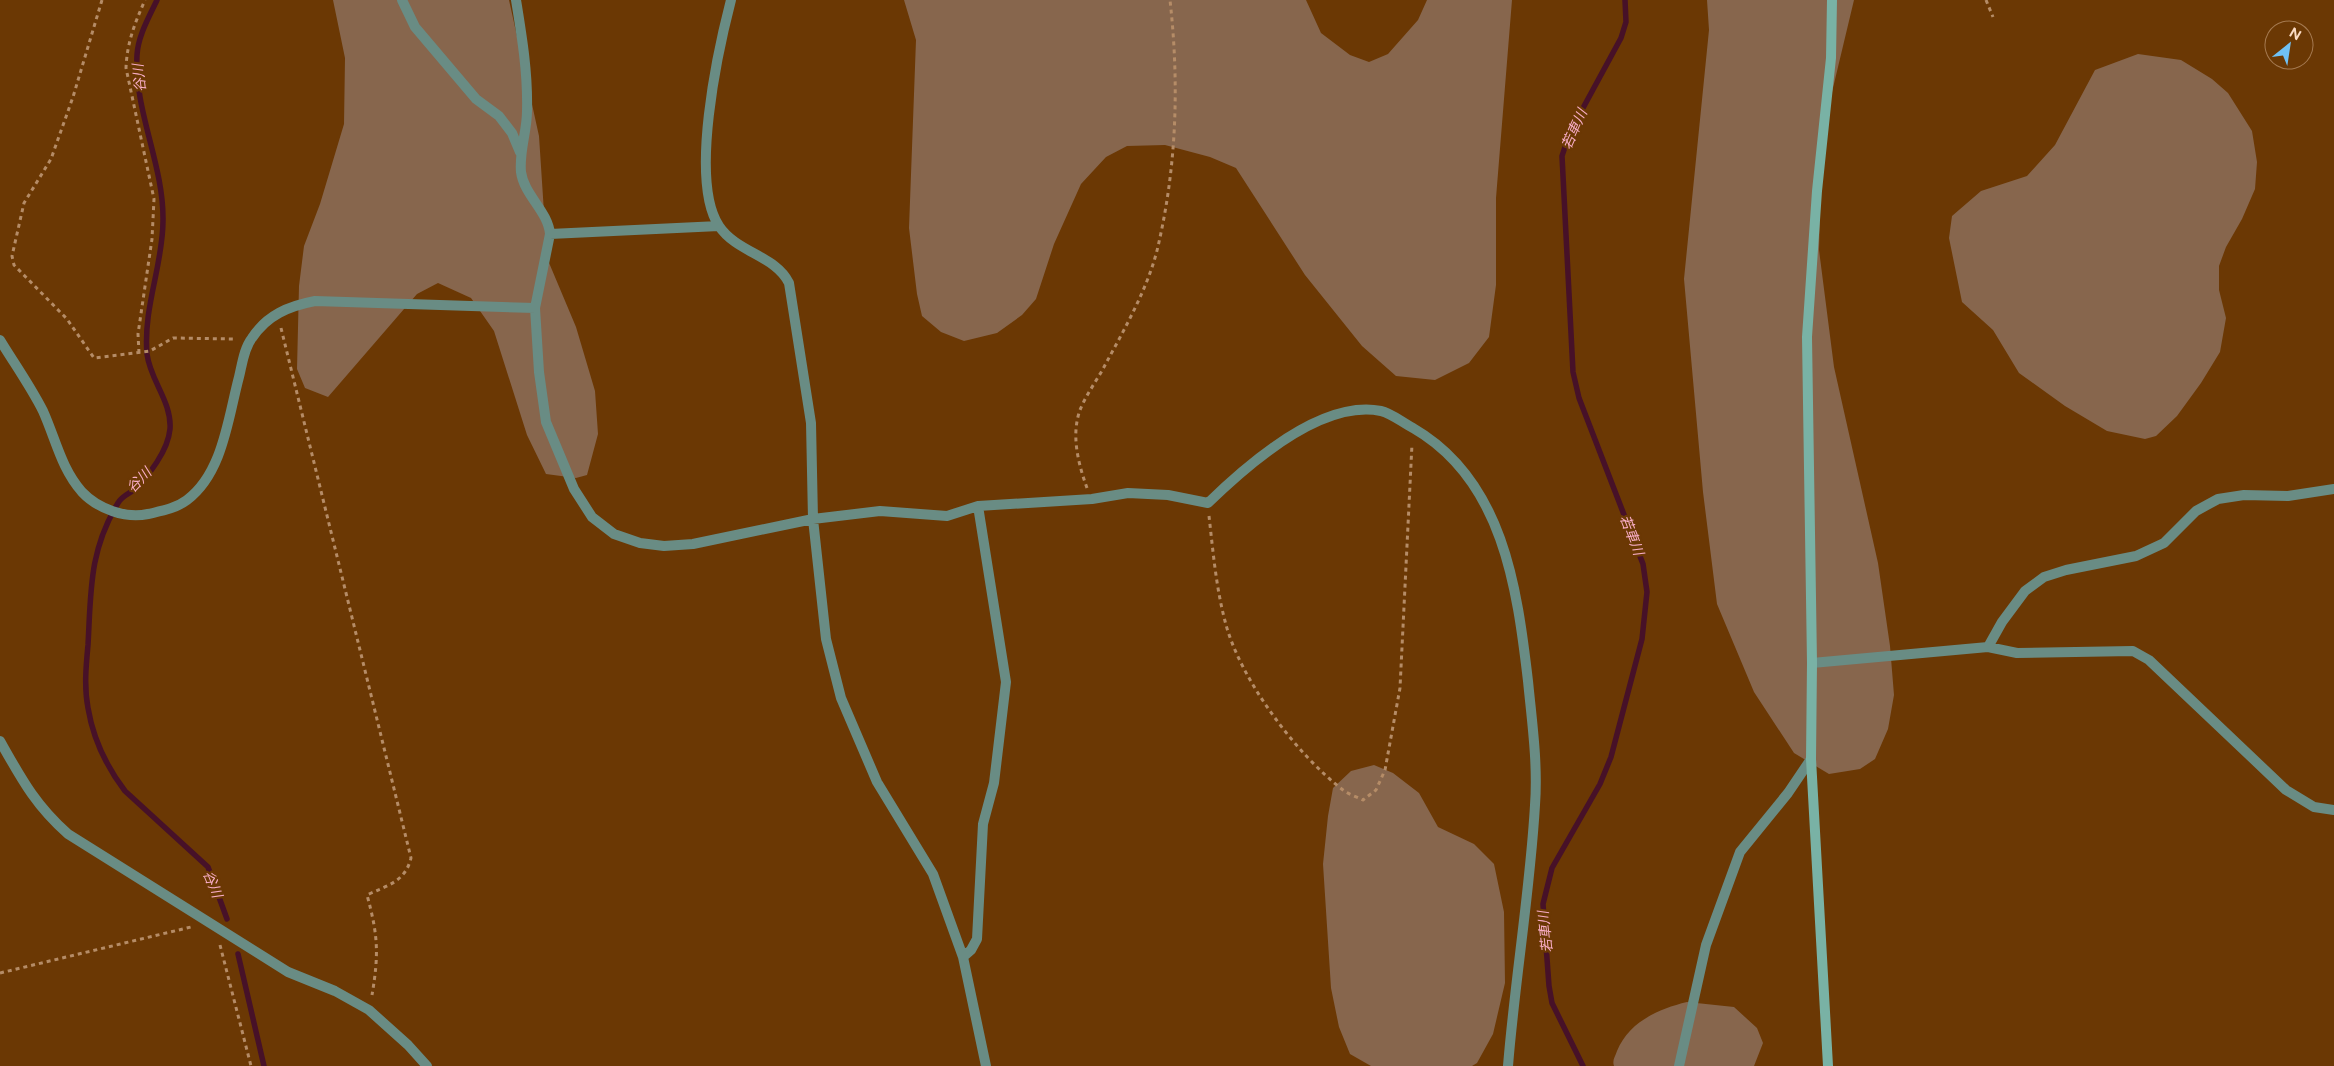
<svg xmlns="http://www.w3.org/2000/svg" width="2334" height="1066" viewBox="0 0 2334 1066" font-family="Figtree,'Noto Sans JP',sans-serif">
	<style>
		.green { fill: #87664d }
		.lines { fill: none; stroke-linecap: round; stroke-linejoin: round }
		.stream { stroke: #471128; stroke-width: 5.5 }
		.path { stroke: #b58c67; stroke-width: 3; stroke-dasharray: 4 4; stroke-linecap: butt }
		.street { stroke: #698c84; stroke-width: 10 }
		.secondary { stroke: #79b2a5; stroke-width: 10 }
		.labels { text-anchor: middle; stroke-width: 4.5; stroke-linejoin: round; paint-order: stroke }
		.water-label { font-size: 14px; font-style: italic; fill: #f8adc6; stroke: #6b3804 }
	</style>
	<rect width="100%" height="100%" fill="#6b3804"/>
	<!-- green -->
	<path class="green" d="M333,0H509L539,136L547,258L576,327L595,391L598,434L587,475L576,478L546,474L527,435L494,331L471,298L438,283L417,294L328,397L305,388L297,369L299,286L304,246L320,204L344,124L345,58Z
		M904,0H1306L1321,33L1350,55L1369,62L1388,54L1418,20L1427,0H1512L1496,198V285L1489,337L1469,363L1435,380L1396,376L1362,346L1305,275L1236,168L1210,157L1165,145L1127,146L1106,157L1081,184L1054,244L1036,299L1022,315L997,333L964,341L941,332L922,316L917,294L909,228L916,40Z
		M1707,0H1854L1822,134L1819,250L1834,367L1878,563L1890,646L1894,695L1888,729L1875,759L1860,769L1829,774L1794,753L1754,692L1717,604L1703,492L1684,279L1709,30Z
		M2138,54L2181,60L2212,79L2228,93L2252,131L2257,162L2255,189L2242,219L2226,247L2219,266V290L2226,318L2220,352L2201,383L2177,416L2156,436L2145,439L2107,431L2065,406L2019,373L1993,330L1962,302L1949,238L1952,216L1981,191L2027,176L2055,145L2095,70Z
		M1374,765L1393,773L1419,793L1438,827L1474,844L1494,864L1504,912L1505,983L1493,1034L1477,1063L1472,1066H1371L1350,1054L1339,1027L1331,988L1323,864L1328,816L1333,788L1351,771Z
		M1687,1002L1734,1007L1757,1028L1763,1043L1754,1066H1614C1612,1060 1615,1057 1617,1051C1629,1022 1658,1009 1687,1002Z"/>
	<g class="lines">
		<!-- stream -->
		<path class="stream" d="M157,0C149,17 138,36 137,55C134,111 164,165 163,221C163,265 143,307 147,354C150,380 172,402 170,429C168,451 149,475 134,490C128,494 121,497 118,503C89,551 91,591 88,645C86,666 84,687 88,708C93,738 106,766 125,791L208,867L227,919
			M238,954L264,1066
			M1583,1066L1552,1003L1549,986L1543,904L1552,868L1600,784L1611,757L1642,639L1647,592L1643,564L1579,398L1573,372L1562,156L1570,132L1621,38L1626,22L1625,0"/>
		<!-- path -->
		<path class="path" d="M102,0L73,97L51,159L24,203L12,256L14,265L67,319L94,358L150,351L173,338L236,339
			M1986,0L1993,17
			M281,328L411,858C405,882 388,885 367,895C378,935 379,954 372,995
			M139,353L138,334L152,239L154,199L126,68C127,42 135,23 145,0
			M1087,488C1078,463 1071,435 1080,410C1086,395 1097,380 1104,367C1125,328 1150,285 1159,242C1177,162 1179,81 1170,0
			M1209,516C1213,551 1216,587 1225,621C1239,678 1296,754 1343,790C1348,794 1357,797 1363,800L1376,790L1385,770L1400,688L1412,444
			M220,945L251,1066
			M0,973L191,927"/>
		<!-- street -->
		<path class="street" d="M402,0L415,27L476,99L499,116L512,133L520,152
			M516,0C522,37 528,73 527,111C527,132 519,151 521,172C524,195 548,211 550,234L535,308L539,372L546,422L574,489L592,517L614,534L640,543L664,546L693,544L813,519L880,511L947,516L978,506L1092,499L1128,493L1168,495L1208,503C1247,465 1321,399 1381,411C1391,413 1403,423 1413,428C1503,480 1517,587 1528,681C1532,722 1538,764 1535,805C1530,892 1515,979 1508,1066
			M731,0C718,50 689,181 719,226C737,253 775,255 789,283L811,423L813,519L826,639L841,698L877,782L933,874L963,957L986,1066
			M550,234L719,226
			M0,340C14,363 31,387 43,411C56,440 61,468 82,492C98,509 126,519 148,514C161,511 175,509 187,500C223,473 228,418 239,377C242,365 244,348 252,338C267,315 289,306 315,301L535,308
			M1988,647L2002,622L2025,591L2044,577L2066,570L2136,556L2164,543L2196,511L2218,499L2244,495L2288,496L2334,489
			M1812,663L1988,647L2017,653L2133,651L2149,660L2286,790L2314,807L2334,810
			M0,741C21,778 35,805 68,834L288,972L335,991L369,1010L408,1045L427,1066
			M963,957L971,950L977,939L983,824L994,783L1006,682L978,506
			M1679,1066L1706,945L1740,852L1788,793L1811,759"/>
		<!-- secondary -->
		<path class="secondary" d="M1828,1066L1811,759L1812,663L1807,337L1817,191L1831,58L1832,0"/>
	</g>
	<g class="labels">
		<!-- water labels -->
		<g class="water-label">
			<text transform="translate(139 78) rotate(-96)" y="5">谷川</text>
			<text transform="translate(1574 129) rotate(-66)" y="5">若車川</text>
			<text transform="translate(139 480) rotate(-46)" y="5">谷川</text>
			<text transform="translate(1632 535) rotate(69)" y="5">若車川</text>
			<text transform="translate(213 884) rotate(68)" y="5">谷川</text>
			<text transform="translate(1545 932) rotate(-96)" y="5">若車川</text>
		</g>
	</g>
	<!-- north arrow -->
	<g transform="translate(2289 45) rotate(30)"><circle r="24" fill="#6b3804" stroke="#a57a51"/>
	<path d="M0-4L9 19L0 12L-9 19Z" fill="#70c1f4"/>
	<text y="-8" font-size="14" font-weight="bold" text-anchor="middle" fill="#fbdcc5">N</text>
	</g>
</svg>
